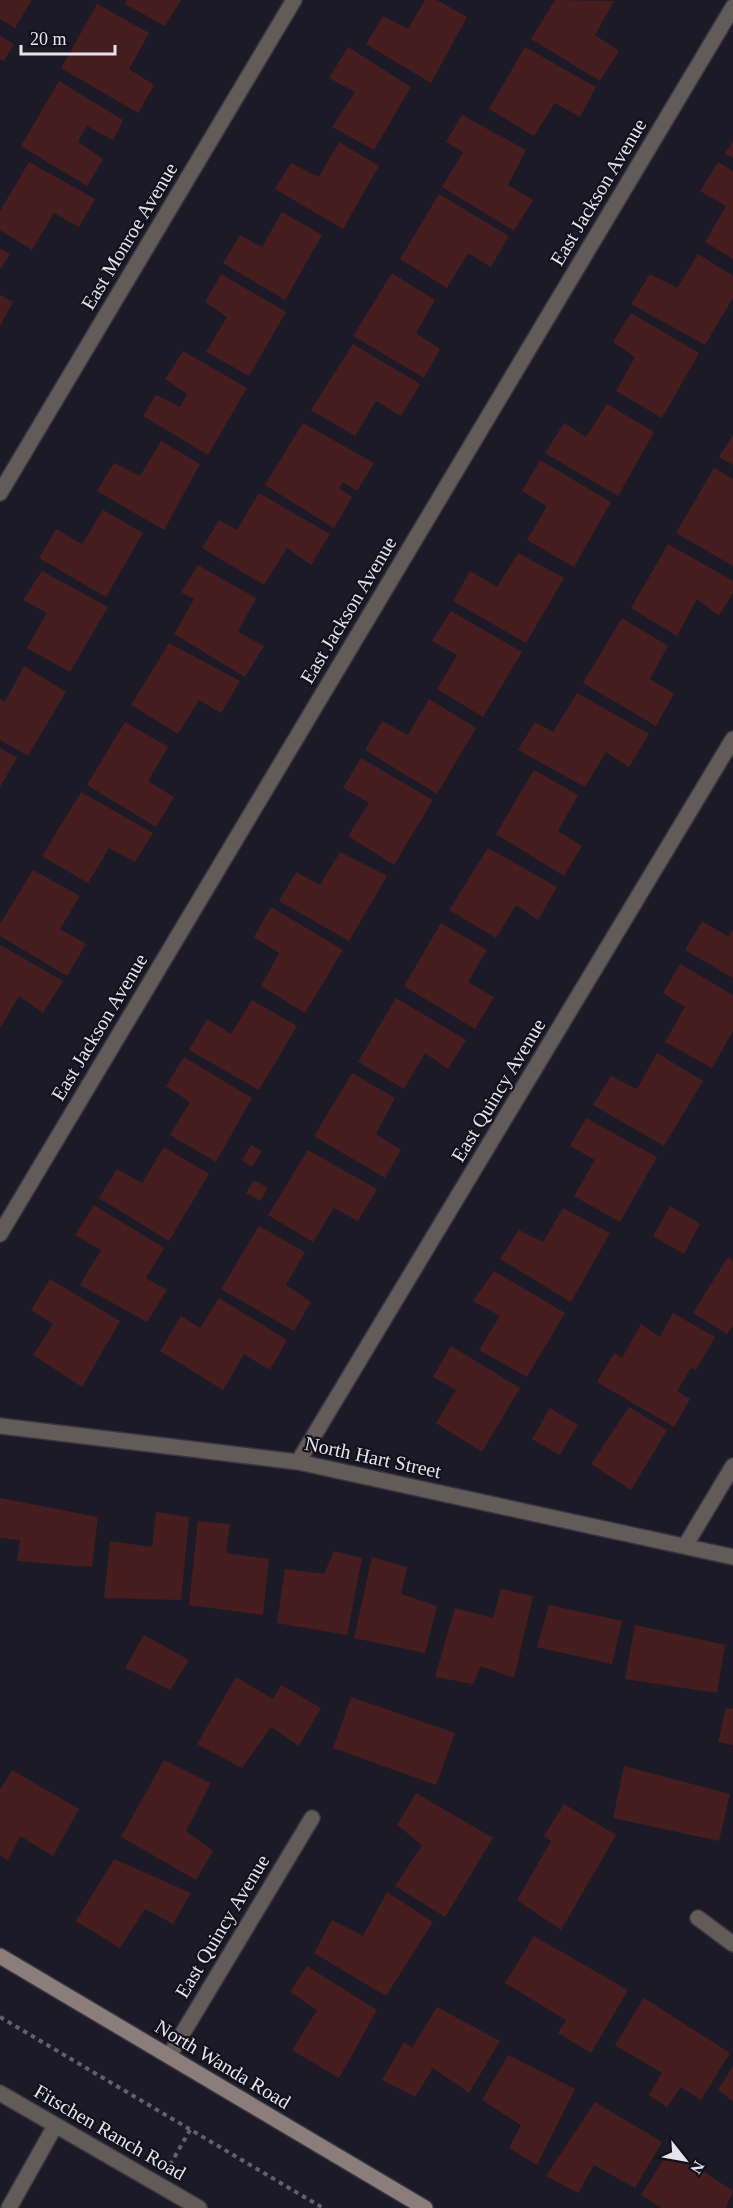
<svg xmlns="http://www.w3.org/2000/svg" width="733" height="2208" viewBox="0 0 733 2208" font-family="'Times New Roman',serif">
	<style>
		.building { fill: #461d1e }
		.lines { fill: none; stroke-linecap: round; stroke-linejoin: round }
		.street-casing { stroke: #383642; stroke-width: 18 }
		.secondary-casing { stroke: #383642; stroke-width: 18 }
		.path { stroke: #62606b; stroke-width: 4; stroke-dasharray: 4.5 4.5; stroke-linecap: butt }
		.street { stroke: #625b58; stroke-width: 15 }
		.secondary { stroke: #8b7e7a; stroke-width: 15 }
		.labels { text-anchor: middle; stroke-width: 4.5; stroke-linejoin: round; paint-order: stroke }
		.street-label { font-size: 20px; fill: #e5e4ed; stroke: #13111d }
	</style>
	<rect width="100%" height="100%" fill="#1c1a26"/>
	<!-- building -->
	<path class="building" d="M0,0H32L15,28L0,19Z
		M127,0H181L165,26L125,4Z
		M425,0H437L467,17L431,83L366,44L383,16L408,29Z
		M555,0L614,1L595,35L619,51L600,81L531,39Z
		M97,4L149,33L129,69L154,85L138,113L61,68Z
		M0,36L14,44L4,61L0,59Z
		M348,47L411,87L374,150L332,127L355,92L329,78Z
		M525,47L596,87L580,117L555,103L534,136L489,109Z
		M59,81L123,120L113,140L87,126L78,142L103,159L87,186L21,146Z
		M462,115L526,150L508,185L533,200L514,231L442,187L463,152L446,142Z
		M733,140V158L725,154Z
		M339,142L379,166L343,229L275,189L291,163L319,177Z
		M29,162L95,199L79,227L54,213L32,250L0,230V211Z
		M718,162L733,171V259L705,242L726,206L700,191Z
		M439,194L509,236L491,267L468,253L447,288L400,259Z
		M282,212L322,235L285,300L223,263L240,235L262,247Z
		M0,248L10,254L0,270Z
		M698,254L733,276V298L705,345L631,304L650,274L677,288Z
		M392,273L435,300L416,333L440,349L424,378L353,336Z
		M221,274L286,312L249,376L206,352L227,317L205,302Z
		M0,295L13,302L0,326Z
		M631,313L699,353L662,418L616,391L635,357L613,342Z
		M353,344L420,384L401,416L376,401L355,436L311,410Z
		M183,351L247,388L208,455L143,416L156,395L180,407L187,394L165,379Z
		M607,404L654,432L618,496L545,453L564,423L586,437Z
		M303,423L374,463L357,491L343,482L339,488L352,497L334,528L265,485Z
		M733,435V465L719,457Z
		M161,441L200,464L164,530L97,491L114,463L140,476Z
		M540,460L611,502L574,567L527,540L547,506L522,491Z
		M714,468L733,479V566L676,533Z
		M259,493L330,534L311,565L287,548L264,585L202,548L219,520L237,530Z
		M103,510L143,533L106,597L39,558L56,529L82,544Z
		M668,544L733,581V593L719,616L697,599L677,636L631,608Z
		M518,553L564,578L526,643L453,601L470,571L497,587Z
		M198,565L256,598L238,632L264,646L245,677L174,634L194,599L181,592Z
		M42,571L108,607L70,672L27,648L47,613L23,600Z
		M451,611L522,652L483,717L437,689L457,655L432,641Z
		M622,618L668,646L650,679L674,694L656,726L583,683Z
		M169,643L240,681L221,713L199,700L178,734L131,705Z
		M24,666L66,692L28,756L0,740V699L5,702Z
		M577,693L649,734L629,767L606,752L585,787L518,750L535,722L553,732Z
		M429,699L476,728L437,794L365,750L382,721L408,735Z
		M125,722L168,747L148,781L174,797L156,827L87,785Z
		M0,748L17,758L0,787Z
		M361,758L433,800L394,865L348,836L369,803L343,788Z
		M534,770L578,795L558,831L582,846L564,876L496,834Z
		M81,792L153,833L135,862L109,848L88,883L42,856Z
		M488,848L557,887L538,920L516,905L496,938L449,910Z
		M340,852L387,876L349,941L279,901L296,872L320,885Z
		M33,870L80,896L60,929L86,944L67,976L0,936V924Z
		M271,907L343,950L305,1013L261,986L279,953L254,937Z
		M702,921L729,937L733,929V978L685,950Z
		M441,923L487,950L468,982L494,997L475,1029L404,986Z
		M0,945L63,981L43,1013L19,996L0,1028Z
		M680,964L733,995V1031L712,1068L665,1042L685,1007L663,993Z
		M396,998L466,1040L448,1069L425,1053L404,1089L358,1062Z
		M252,1000L297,1026L259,1090L189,1050L207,1019L231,1034Z
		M657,1053L703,1081L664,1146L593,1105L611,1076L637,1089Z
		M184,1057L252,1098L216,1162L170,1135L190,1102L166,1086Z
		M352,1073L395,1098L376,1134L401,1150L385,1178L314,1136Z
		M586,1118L657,1157L620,1222L574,1196L595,1160L570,1146Z
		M251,1145L262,1151L252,1167L242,1160Z
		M164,1147L209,1174L169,1241L99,1198L117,1169L142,1183Z
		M308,1150L377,1189L358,1221L334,1208L313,1242L268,1215Z
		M254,1180L268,1188L260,1201L246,1193Z
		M94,1205L164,1248L146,1278L167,1290L147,1322L80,1285L101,1250L75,1235Z
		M670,1206L700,1224L684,1254L653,1236Z
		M563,1208L610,1233L571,1302L500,1259L519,1230L543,1242Z
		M259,1226L305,1252L286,1285L311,1302L294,1331L221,1289Z
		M728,1257L733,1261V1325L727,1334L693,1313Z
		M494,1271L565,1313L527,1377L479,1350L500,1316L473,1301Z
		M50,1279L120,1321L82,1387L33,1355L53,1324L31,1310Z
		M219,1298L287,1340L270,1370L244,1354L223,1390L160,1351L181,1316L200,1328Z
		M673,1313L715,1337L696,1370L691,1368L677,1391L690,1399L674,1427L597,1382L614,1353L622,1358L641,1324L660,1337Z
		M451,1346L520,1388L482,1452L436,1423L456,1390L433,1377Z
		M629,1407L667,1430L631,1490L591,1464Z
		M550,1408L578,1425L560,1455L532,1439Z
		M0,1498L98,1517L92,1567L17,1561L20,1540L0,1538Z
		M156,1512L189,1517L181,1600L104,1598L110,1541L152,1547Z
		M198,1521L230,1524L226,1553L269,1559L263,1615L189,1605Z
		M334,1551L362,1558L347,1635L277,1623L285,1569L324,1574Z
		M372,1557L407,1567L401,1594L437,1606L425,1653L354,1638Z
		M501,1589L533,1596L514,1678L481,1666L473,1684L435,1677L455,1608L493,1618Z
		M549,1605L622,1621L612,1664L537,1647Z
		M635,1625L725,1645L717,1693L625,1679Z
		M144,1635L189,1660L170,1690L125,1668Z
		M236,1677L273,1699L281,1685L321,1708L299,1746L271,1727L242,1768L197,1744Z
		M351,1697L455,1733L436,1785L333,1748Z
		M726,1708L733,1709V1745L718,1742Z
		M164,1760L211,1783L186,1831L213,1851L196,1880L121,1837Z
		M624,1766L730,1794L719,1841L613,1818Z
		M12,1770L79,1809L53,1856L20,1836L8,1860L0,1855V1790Z
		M416,1793L493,1838L445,1917L395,1886L422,1845L397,1825Z
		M564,1804L616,1835L561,1930L517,1900L551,1841L544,1836Z
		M114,1859L191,1893L173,1924L145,1909L120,1948L76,1921Z
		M387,1892L433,1922L386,1996L314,1953L332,1920L363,1936Z
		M534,1936L628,1990L591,2053L558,2033L566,2020L505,1983Z
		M307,1966L377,2010L339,2078L292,2050L317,2010L290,1992Z
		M644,1998L730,2053L701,2100L681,2087L667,2107L649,2095L662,2073L615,2045Z
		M437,2007L500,2041L469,2093L433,2068L415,2097L382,2080L404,2042L412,2048Z
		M508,2055L575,2089L537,2165L509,2148L521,2125L482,2100Z
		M733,2066V2101L718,2090Z
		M595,2102L662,2142L635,2188L594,2165L578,2193L546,2176Z
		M670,2149L733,2191L726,2208H662L641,2195Z"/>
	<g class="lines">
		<defs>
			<path id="street" d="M0,493L294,0
				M0,1234L733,7
				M0,1426L298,1462L733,1557
				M298,1462L733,739
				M685,1546L733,1466
				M698,1918L733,1944
				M169,2056L312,1818
				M0,2093L199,2208
				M9,2208L55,2126"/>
			<path id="secondary" d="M0,1956L425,2208"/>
		</defs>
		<!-- street casing -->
		<use href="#street" class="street-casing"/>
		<!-- secondary casing -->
		<use href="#secondary" class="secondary-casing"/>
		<!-- path -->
		<path class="path" d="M0,2017L323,2208
			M170,2165L190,2130"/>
		<!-- street -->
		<use href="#street" class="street"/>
		<!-- secondary -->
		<use href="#secondary" class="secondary"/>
	</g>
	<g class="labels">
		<!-- street labels -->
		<g class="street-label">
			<text transform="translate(598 192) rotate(-59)" y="7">East Jackson Avenue</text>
			<text transform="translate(129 236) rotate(-59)" y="7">East Monroe Avenue</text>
			<text transform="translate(348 610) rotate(-59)" y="7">East Jackson Avenue</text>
			<text transform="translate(99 1027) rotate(-59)" y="7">East Jackson Avenue</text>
			<text transform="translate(498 1090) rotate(-59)" y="7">East Quincy Avenue</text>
			<text transform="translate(373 1457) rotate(12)" y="7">North Hart Street</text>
			<text transform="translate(222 1926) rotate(-59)" y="7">East Quincy Avenue</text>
			<text transform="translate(223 2064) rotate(31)" y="7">North Wanda Road</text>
			<text transform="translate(110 2132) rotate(30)" y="7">Fitschen Ranch Road</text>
		</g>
	</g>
	<!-- north arrow -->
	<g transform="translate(685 2160) rotate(121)" stroke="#13111d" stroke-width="4.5" paint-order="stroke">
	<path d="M0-4.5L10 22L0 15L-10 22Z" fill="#e5e4ed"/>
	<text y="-9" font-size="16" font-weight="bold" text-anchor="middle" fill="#e5e4ed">N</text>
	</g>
	<!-- scale -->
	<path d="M21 45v9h94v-9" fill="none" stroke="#e5e4ed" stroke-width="3"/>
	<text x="30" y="45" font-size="18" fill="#e5e4ed" stroke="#13111d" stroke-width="4.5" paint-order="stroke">20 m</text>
</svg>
